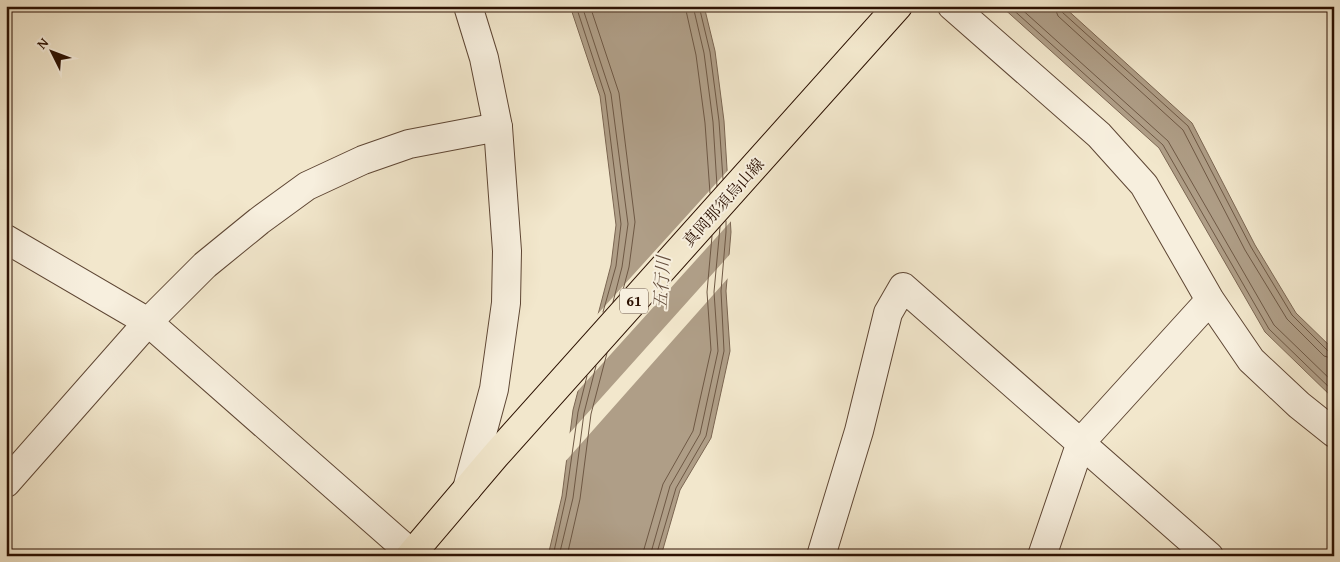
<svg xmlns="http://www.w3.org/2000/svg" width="1340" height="562" viewBox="0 0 1340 562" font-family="'Gentium Book Plus','Noto Serif JP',serif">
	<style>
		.water { fill: #af9e87; stroke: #7b6652 }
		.pier { fill: #f2e7cc }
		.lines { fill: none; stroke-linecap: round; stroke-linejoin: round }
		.shore { stroke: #6e5844; stroke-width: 1 }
		.pedestrian-casing { stroke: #5e4634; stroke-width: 30 }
		.minor-casing { stroke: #5e4634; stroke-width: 30 }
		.primary-casing { stroke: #2c1102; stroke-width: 30 }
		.pedestrian { stroke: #f7efde; stroke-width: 28 }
		.minor { stroke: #f7efde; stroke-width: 28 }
		.primary { stroke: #f2e7cc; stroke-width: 28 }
		.labels { text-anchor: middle; stroke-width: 4; stroke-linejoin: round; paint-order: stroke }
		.shield { fill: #f7efde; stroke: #695444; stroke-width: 1 }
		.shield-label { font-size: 15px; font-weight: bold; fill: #2c1102 }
		.street-label { font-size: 16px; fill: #2c1102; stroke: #f7efde }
		.water-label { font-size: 18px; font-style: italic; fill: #67503e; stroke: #f7efde }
	</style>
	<rect width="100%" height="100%" fill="#f2e7cc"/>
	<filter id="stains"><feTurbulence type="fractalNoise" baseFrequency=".004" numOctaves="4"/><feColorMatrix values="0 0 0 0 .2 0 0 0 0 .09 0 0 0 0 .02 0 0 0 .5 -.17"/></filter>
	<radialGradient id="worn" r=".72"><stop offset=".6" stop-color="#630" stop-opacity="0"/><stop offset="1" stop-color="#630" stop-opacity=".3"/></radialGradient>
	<!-- water -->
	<path class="water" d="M570,6H704L715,51L724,121L731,232L726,291L730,351L711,438L680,490L661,556H548L562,496L573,410L611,265L616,225L600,96Z
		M1001,6H1063L1192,123L1255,245L1296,313L1334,350V399L1265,332L1159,148Z"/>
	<!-- pier -->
	<path class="pier" d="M730,168L733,219L574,395L594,318Z
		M732,252L729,277L563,464L567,436Z"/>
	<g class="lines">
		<!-- shore -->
		<path class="shore" d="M576,6L605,95L621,224L616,266L603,312
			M582,6L611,94L628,224L622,267L613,302
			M590,6L619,93L635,222L629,267L623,290
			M685,6L696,55L705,123L710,193
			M693,6L704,53L713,122L717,186
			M699,6L710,52L719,121L723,179
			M1009,6L1163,145L1269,329L1334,392
			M1018,6L1168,141L1274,325L1334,383
			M1054,6L1058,16L1183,130L1245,250L1287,319L1324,356L1334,359
			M1060,6L1062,12L1188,126L1251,247L1292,315L1328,351L1334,353
			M553,556L566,497L578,412L587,376
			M559,556L573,498L584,413L596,366
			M567,556L580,499L591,414L607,353
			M642,556L663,484L693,431L711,350L707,292L712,236
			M650,556L670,486L700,434L718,351L714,292L720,227
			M656,556L676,488L706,436L724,351L721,291L726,232V221"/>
		<defs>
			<path id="pedestrian" d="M468,6L484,58L498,127"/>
			<path id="minor" d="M952,6L1099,135L1144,185L1210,300L1251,360L1299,405L1334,433
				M6,239L148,322L412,554
				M6,483L148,322L205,265L259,221L307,186L363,160L409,144L498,127L507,251L506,303L494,389L467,489
				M821,556L859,431L888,313L903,287L1209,556
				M1042,556L1081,442L1210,300"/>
			<path id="primary" d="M410,556L495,456L898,6"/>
		</defs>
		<!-- pedestrian casing -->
		<use href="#pedestrian" class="pedestrian-casing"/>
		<!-- minor casing -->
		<use href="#minor" class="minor-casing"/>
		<!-- primary casing -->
		<use href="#primary" class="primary-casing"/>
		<!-- pedestrian -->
		<use href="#pedestrian" class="pedestrian"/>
		<!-- minor -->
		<use href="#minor" class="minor"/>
		<!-- primary -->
		<use href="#primary" class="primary"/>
	</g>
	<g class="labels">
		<!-- shield labels -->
		<rect class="shield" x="620" y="288.5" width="28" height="25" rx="4"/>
		<g class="shield-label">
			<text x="634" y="306">61</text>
		</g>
		<!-- street labels -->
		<g class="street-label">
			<text transform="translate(723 202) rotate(-48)" y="6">真岡那須烏山線</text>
		</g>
		<!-- water labels -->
		<g class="water-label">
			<text transform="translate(662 283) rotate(-86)" y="6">五行川</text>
		</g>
	</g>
	<!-- margin -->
	<rect width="1340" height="562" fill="none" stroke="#f2e7cc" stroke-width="25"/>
	<rect x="8" y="8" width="1325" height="547" fill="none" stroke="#2c1102" stroke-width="2.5"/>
	<rect x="12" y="12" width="1315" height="537" fill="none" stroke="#2c1102"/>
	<!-- north arrow -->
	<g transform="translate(52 52) rotate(312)" stroke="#f7efde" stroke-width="4" paint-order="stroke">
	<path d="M0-4L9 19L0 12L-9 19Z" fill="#2c1102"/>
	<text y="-8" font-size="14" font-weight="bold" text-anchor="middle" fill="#2c1102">N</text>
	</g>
	<rect width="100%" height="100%" filter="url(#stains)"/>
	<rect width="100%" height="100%" fill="url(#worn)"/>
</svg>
